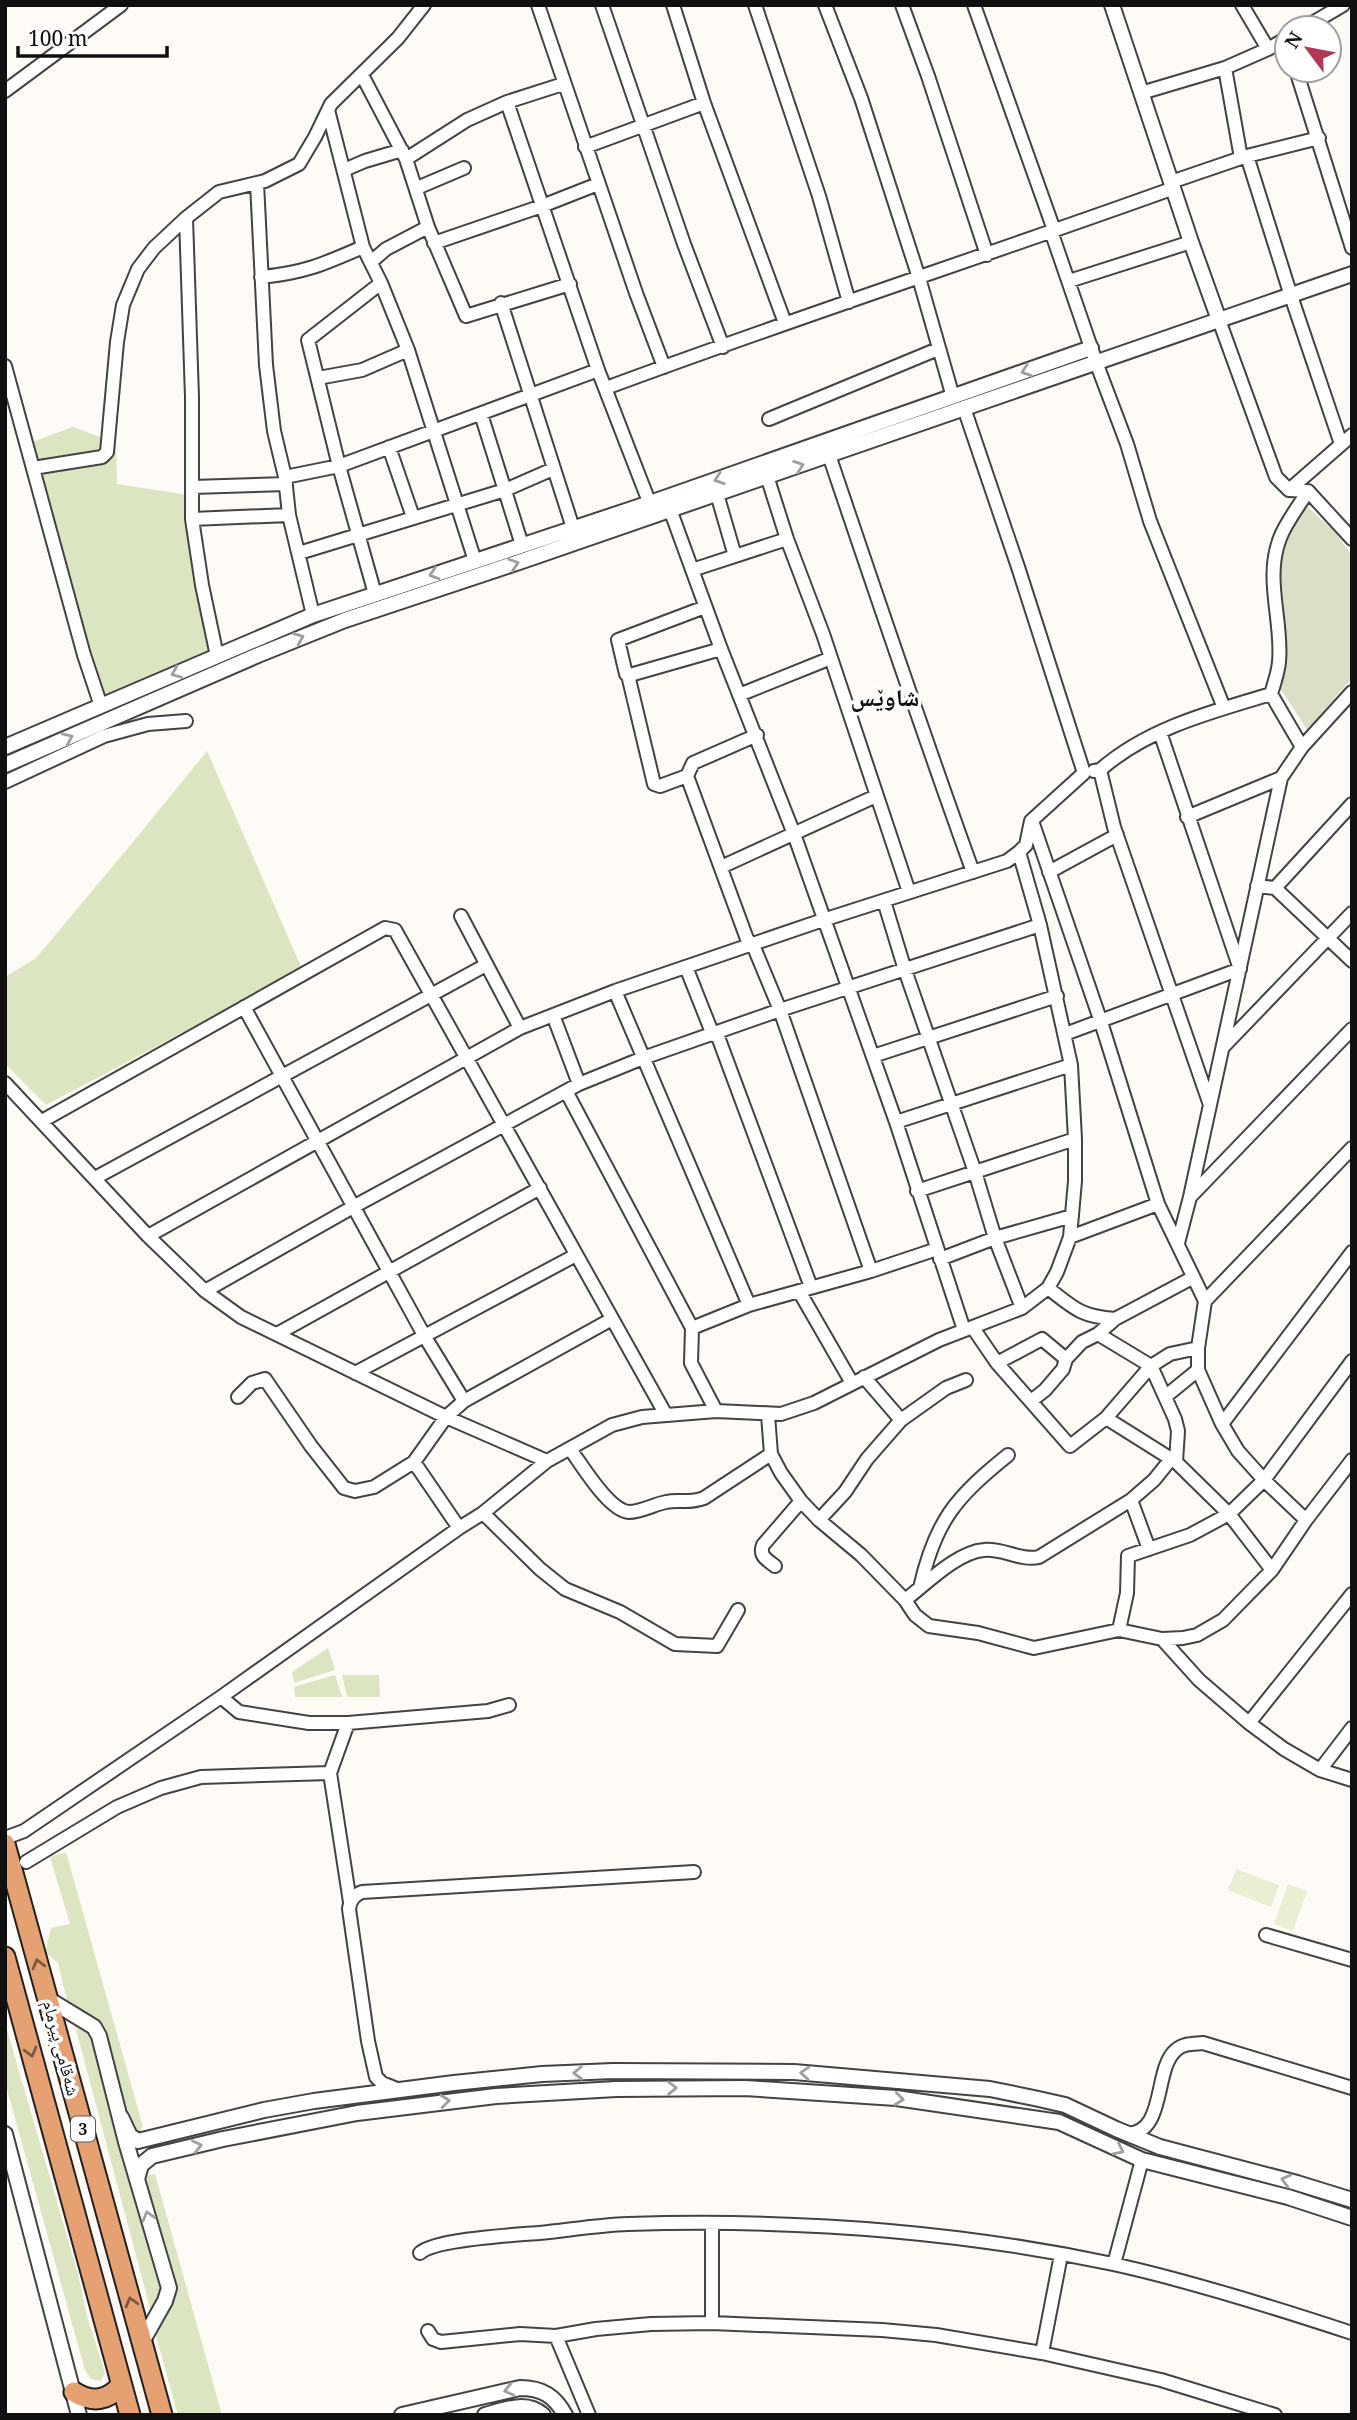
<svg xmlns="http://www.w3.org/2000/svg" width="1357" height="2420" viewBox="0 0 1357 2420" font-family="Georgia,'Noto Naskh Arabic',serif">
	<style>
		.green { fill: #dbe5c1 }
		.cemetery { fill: #dcdfc6 }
		.pitch { fill: #eaeed2 }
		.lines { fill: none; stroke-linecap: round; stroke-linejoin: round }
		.minor-casing { stroke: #434343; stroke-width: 16 }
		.tertiary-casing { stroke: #434343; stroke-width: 18 }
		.trunk-casing { stroke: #212121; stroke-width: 23 }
		.minor { stroke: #fff; stroke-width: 12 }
		.tertiary { stroke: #fff; stroke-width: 14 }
		.trunk { stroke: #e6a173; stroke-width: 19 }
		.oneway { stroke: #9f9f9f }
		.oneway2 { stroke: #7b5842 }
		.labels { text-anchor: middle; stroke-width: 7; stroke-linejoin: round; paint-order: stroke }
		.shield { fill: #fff; stroke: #585858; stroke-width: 2 }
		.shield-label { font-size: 16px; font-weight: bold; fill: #101010 }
		.street-label { font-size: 18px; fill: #101010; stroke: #fff }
		.district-label { font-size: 24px; font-weight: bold; fill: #101010; stroke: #fff }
	</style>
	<rect width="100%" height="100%" fill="#fefaf5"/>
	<!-- green -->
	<path class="green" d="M73,427L116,443L117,484L188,495L193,580L210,659L101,706L32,442Z
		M207,751L302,969L46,1105L5,1064V977L36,958L133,842Z
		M328,1648L335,1670L294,1683L292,1672Z
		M335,1675L342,1697H295L294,1687Z
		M342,1675H379L380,1697H347Z
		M66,1852L143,2127L141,2128L142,2132L131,2129L100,2022L67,2000L58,1963L45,1952L51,1928L70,1924L50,1857Z
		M74,2022L91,2033L162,2290L151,2312Z
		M5,2023L78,2274L88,2320L105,2372L101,2381L91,2379L85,2370L5,2082Z
		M155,2174L222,2415H178L154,2329L175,2294L144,2176Z"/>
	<!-- cemetery -->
	<path class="cemetery" d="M1304,504L1332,529L1352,555V678L1307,730L1279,686L1286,656L1276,585L1287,530Z"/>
	<!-- pitch -->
	<path class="pitch" d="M1236,1869L1279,1885L1271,1907L1228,1890Z
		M1288,1884L1307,1891L1293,1931L1274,1924Z"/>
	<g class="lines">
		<defs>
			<path id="minor" d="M538,5L636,293L664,367
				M602,5L684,244L723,347
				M673,5L704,103L785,323
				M755,5L819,196L849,302
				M825,5L861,98L919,278L953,397
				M902,5L928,76L987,255
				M974,5L1054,230
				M1242,5L1268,49L1287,38
				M1304,28L1343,5
				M1225,68L1241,158
				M1296,70L1352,248
				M362,75L406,159L428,227L466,316L570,284
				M5,91L121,5
				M1141,93L1225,68L1268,49
				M507,102L598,370L653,512
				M328,110L363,247L381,283L408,350L475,561
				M585,147L704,103
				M1247,156L1291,296L1341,444
				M406,159L467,120L507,102L563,84
				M344,170L365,161L402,150
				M1171,182L1247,156L1319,138
				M257,183L266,365L274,431L285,477L289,515L313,615
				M417,188L464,168
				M186,218L192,397V519L202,585L217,656
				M1051,231L1096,362L1127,444L1150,521L1224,708
				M434,243L542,206L598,184
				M371,262L386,249L428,227
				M261,277C304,273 324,264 363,247
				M1069,281L1191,242
				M501,303L573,528
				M1219,320L1276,477L1289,490L1308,491L1352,539
				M5,366L84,655L101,706
				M318,378L362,370L408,350
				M606,388C794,318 985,256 1174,188
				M481,414L522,545
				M769,419L938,349
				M389,447L413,517
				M829,455C876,594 923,734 973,872
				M33,468L102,457L107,452L117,342L123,305L138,269L154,248L186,218L219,192L265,181L299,164L315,137L331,104L398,38L424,5
				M767,476L787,539L823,634L909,892
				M285,477L339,466L598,370
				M192,487L286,484
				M1289,490L1352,435
				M717,494L735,556
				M667,501L721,649L794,834L896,1122L964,1330
				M192,519L289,515
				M299,553L505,490L553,469
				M692,570L787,539
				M375,594L339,466L308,340L381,283
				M705,607L618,640L626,674L630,675L721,649
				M628,675L654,784L660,786L687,776
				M1271,694C1274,684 1278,673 1279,662C1283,621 1264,579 1280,538C1286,522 1299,506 1308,491
				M739,695L831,658
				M757,735L693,763L687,776L747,939L753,945L780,1010L871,1271
				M1100,770L1114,827L1210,1105
				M1094,771L1100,770C1148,728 1211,712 1271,694L1302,747
				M5,782L104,736L148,724L186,721
				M1187,817L1281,778
				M1032,821L1101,1022L1158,1204L1205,1301
				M721,867L876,796
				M1049,872L1117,835
				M1257,886L1275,888L1352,961
				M1275,888L1352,804
				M884,901L905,970L975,1172L995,1238L1022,1308
				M461,916L520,1028
				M686,967L713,1035
				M615,991L749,1305
				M244,1007L425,1337L464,1401
				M553,1015L579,1084
				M717,1034L811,1287
				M1065,1034L1240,969L1160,732
				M1224,1046L1352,913
				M873,1056L1057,996
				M5,1083L148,1236L205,1291L241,1317L446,1417L547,1461
				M566,1091L692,1328L691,1363L716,1411
				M42,1121L385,928L395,930L666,1415
				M896,1122L1071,1065
				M95,1178L486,965
				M917,1191L1075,1139
				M1192,1195L1352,1029
				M148,1236L520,1028L615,991L823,920L1007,861L1019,852
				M1070,1237L1158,1204
				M1178,1243L1190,1197L1281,778L1302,747L1352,692
				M940,1259L995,1238L1072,1216
				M1048,1288C1075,1309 1080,1316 1115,1319
				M205,1291L353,1207L579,1084L643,1058L780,1010L1040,925
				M799,1291L852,1383
				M692,1328L749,1305L871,1271L937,1249
				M973,1328L997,1363L1070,1446L1106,1418L1151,1366L1170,1354L1198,1348
				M277,1334L540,1188
				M1098,1334L1151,1366L1175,1419L1178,1431L1176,1462
				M997,1363L1042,1339L1066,1359
				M355,1373L576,1255
				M864,1377L901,1420
				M1166,1396L1198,1370
				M238,1397L252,1383L265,1379L311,1446L344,1488L355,1491L374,1487L414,1462L446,1417L464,1401L612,1319
				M1031,1401L1045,1390L1063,1369L1066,1359L1082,1342L1098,1334L1115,1319L1192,1278
				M768,1415L771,1454L781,1473L801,1501L819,1520L861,1555L905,1600L915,1615L929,1626L978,1633L1034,1648L1119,1630L1162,1639L1199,1680L1249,1723L1284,1749L1320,1770L1352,1780
				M1106,1418L1176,1462L1229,1514L1272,1570
				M1222,1424L1352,1252
				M570,1449C582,1465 609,1511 629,1512C641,1512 655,1504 666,1502C680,1499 688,1504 704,1498L771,1454
				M414,1462L459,1528
				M1131,1500L1149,1549
				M483,1513L540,1569L565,1589L620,1612L675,1644L717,1646L738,1610
				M819,1520L845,1492L867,1459L901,1420L946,1388L966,1380
				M1306,1520L1264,1480L1238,1451L1222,1424L1198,1370V1348L1205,1301L1352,1148
				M775,1566C766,1559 759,1556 763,1545L801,1501
				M920,1588C935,1521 956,1497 1008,1455
				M905,1600C926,1584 957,1552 984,1550C1003,1548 1020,1561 1039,1557L1131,1500L1154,1480L1171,1459
				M1119,1630L1127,1593L1128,1556L1190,1535L1229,1514L1264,1480L1352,1361
				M1162,1639L1183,1638L1197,1635L1223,1620L1272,1570L1306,1520L1352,1460
				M221,1697L239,1712L309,1723H348L488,1711L509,1705
				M348,1723L330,1773L350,1902
				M1249,1723L1352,1594
				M1320,1770L1352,1728
				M5,1838L24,1831L221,1697L459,1528L483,1513L547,1461L612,1425L642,1417L716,1411L781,1414L814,1403L939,1340L1022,1308L1048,1288L1057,1272L1070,1237L1075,1181V1139L1071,1065L1040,925L1019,852L1026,845L1031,821L1084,773L1018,567L964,408
				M26,1862L117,1807L161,1788L201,1777L330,1773
				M1266,1935L1352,1960
				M397,2089L382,2083L376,2077L368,2041L349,1909C350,1900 354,1895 362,1892L694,1872
				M1126,2134C1167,2134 1153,2069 1176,2050C1184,2043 1193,2044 1203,2043L1352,2088
				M712,2224V2323
				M420,2253C435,2239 515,2235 539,2233C569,2230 599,2225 628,2224C791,2219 953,2230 1113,2264C1191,2281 1276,2308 1352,2333
				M1114,2264L1142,2160
				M428,2331L433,2339L441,2342L520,2334L556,2336L596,2329L651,2324L712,2323L882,2330L936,2335L1042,2353L1161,2380L1275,2415
				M556,2336L589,2415
				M1042,2353L1061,2255"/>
			<path id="tertiary" d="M1112,5L1191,242L1219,320
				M5,747L313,615L650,503L1091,348
				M5,765L258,655L345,620L522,561L1352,274
				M48,1999L94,2027L99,2036L126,2142L169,2288L165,2301L142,2342
				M121,2117L130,2136L138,2141L264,2110L314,2101L454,2083L542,2074L613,2071L794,2072L990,2089L1034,2098L1065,2105L1116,2129L1160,2147L1297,2183L1352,2200
				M5,2134L79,2415
				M137,2179L141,2165L152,2156L223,2139L357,2113L496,2096L616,2089L745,2088L896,2098L1059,2122L1142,2160L1288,2197L1352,2218
				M402,2415L520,2388C542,2388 555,2396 565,2415
				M485,2415C504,2410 526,2400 543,2415"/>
			<path id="trunk" d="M5,1844L162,2415
				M5,1957L130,2415
				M74,2392C92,2403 108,2401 121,2385"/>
		</defs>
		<!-- minor casing -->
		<use href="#minor" class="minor-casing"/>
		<!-- tertiary casing -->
		<use href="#tertiary" class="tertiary-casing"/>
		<!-- trunk casing -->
		<use href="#trunk" class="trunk-casing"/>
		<!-- minor -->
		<use href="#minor" class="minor"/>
		<!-- tertiary -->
		<use href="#tertiary" class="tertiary"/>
		<!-- trunk -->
		<use href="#trunk" class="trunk"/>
	</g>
	<!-- one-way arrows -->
	<defs><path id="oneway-chevron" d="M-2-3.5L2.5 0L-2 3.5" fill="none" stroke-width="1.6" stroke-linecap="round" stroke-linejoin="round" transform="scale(1.75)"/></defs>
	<g class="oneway">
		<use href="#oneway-chevron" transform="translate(1026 371) rotate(161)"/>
		<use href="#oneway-chevron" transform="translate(799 466) rotate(-19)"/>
		<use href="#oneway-chevron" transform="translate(719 479) rotate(161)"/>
		<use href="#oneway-chevron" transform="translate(514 564) rotate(-18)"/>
		<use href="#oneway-chevron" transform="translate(434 574) rotate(162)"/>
		<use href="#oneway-chevron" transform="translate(299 638) rotate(-22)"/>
		<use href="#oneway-chevron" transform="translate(176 673) rotate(157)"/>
		<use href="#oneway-chevron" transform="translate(68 738) rotate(-24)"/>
		<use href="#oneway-chevron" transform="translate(578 2073) rotate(178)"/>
		<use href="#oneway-chevron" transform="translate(805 2073) rotate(-176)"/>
		<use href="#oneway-chevron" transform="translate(672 2088) rotate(-1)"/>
		<use href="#oneway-chevron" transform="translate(899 2099) rotate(6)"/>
		<use href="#oneway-chevron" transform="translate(445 2101) rotate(-6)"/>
		<use href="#oneway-chevron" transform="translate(197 2146) rotate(-13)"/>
		<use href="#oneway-chevron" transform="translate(1119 2150) rotate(26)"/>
		<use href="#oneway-chevron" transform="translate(1286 2180) rotate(-165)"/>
		<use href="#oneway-chevron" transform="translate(148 2216) rotate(-106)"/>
		<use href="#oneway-chevron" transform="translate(509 2390) rotate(167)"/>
	</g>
	<g class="oneway2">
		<use href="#oneway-chevron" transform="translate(38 1964) rotate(-105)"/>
		<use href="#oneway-chevron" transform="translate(31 2052) rotate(75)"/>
		<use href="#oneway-chevron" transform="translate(131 2302) rotate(-106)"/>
	</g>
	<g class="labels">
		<!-- shield labels -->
		<rect class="shield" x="71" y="2116.5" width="24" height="25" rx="5"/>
		<g class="shield-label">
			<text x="83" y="2135">3</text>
		</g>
		<!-- street labels -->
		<g class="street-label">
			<text transform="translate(61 2048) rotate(75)" y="6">شەقامی پیرمام</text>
		</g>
		<!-- district labels -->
		<g class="district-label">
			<text x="885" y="706">شاوێس</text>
		</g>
	</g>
	<!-- border -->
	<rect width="1357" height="2420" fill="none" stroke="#101010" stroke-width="14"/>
	<!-- north arrow -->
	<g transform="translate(1308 49) rotate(302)"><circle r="33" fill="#ffffff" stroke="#9f9f9f" stroke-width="2"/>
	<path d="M0-5L12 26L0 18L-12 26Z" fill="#b13756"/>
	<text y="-10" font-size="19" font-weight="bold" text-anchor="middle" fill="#101010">N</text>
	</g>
	<!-- scale -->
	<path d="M18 46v10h149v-10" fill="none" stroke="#101010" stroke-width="3.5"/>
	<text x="28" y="46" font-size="21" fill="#101010" stroke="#ffffff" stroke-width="5" paint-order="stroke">100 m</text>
</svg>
